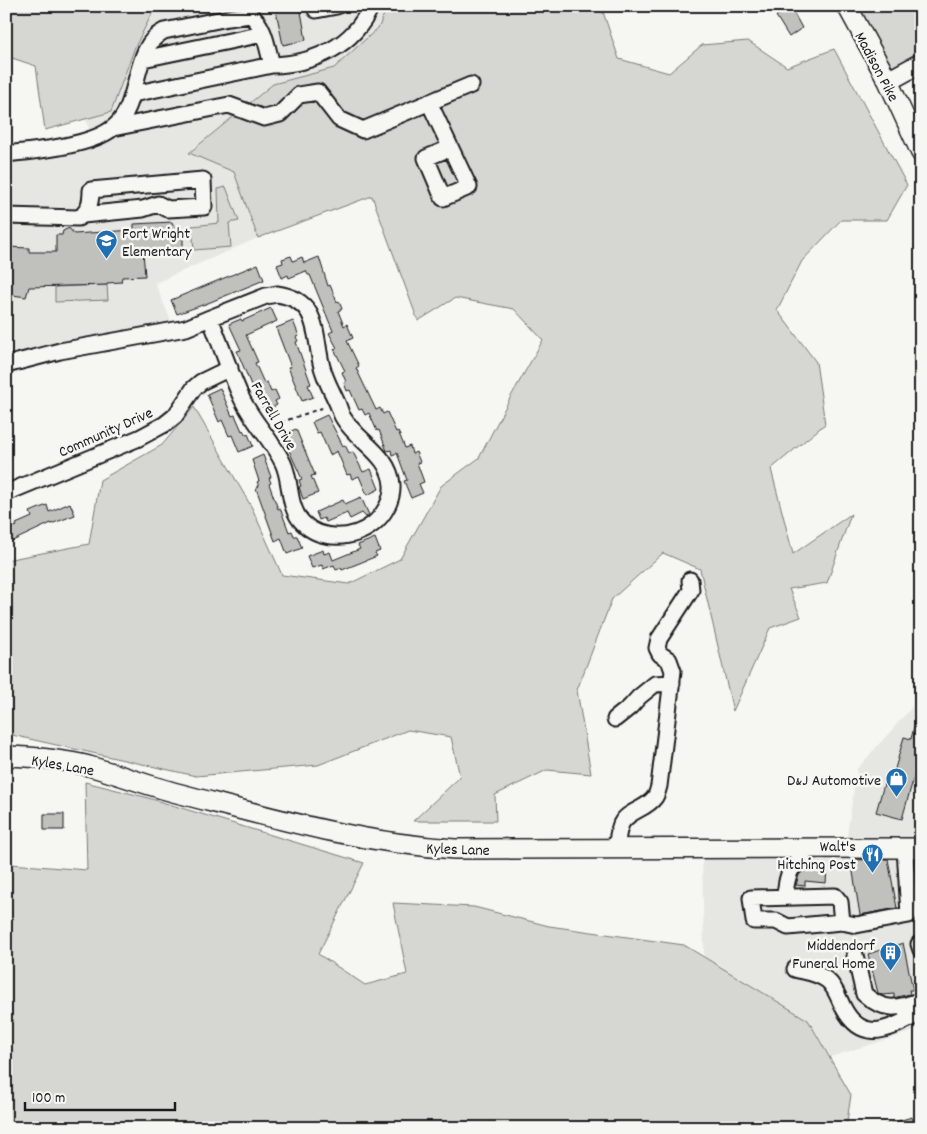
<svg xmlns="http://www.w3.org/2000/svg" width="927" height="1134" viewBox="0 0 927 1134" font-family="Dekko,sans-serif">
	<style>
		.built { fill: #e6e6e2 }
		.green { fill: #d6d6d2; stroke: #797977 }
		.building { fill: #c0c0bd; stroke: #1c1c1c }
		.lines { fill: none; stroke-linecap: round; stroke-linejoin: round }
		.minor-casing { stroke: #1c1c1c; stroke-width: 19 }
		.major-casing { stroke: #1c1c1c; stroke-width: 22 }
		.path { stroke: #1c1c1c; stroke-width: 2; stroke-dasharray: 4 4; stroke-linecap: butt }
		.minor { stroke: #f6f6f2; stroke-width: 15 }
		.major { stroke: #f6f6f2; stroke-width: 19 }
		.labels { text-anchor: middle; stroke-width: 5; stroke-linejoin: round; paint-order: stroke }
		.street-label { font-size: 16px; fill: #1c1c1c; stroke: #f6f6f2 }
		.poi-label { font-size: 16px; fill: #1c1c1c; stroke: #f6f6f2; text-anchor: end }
	</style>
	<rect width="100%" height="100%" fill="#f6f6f2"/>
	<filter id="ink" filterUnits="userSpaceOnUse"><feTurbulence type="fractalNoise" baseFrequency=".02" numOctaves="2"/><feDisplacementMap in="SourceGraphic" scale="10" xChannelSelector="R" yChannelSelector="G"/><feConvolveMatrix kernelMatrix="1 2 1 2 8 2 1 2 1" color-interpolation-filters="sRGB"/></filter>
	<g filter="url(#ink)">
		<!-- built -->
		<path class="built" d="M156,6H387L379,27L334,68L273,84L189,152L234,172L258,238L155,283L175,330L6,365V154L92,138L86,119L111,112L135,47Z
			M921,697V1029L830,1057L808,1020L704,957L702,849L845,848L857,769Z"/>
		<!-- green -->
		<path class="green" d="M6,6H156L135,47L111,112L45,130L36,66L6,56Z
			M387,6H601L619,59L669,73L702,45L748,41L787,67L834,49L907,185L887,220H841L802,261L777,310L816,362L825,424L771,469L793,554L851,514L827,583L789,589L801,617L770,628L733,711L700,569L663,553L612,599L577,690L591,774L547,770L495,795L496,821H413L460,777L451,737L408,730L318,765L196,776L16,736L6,732V560L89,544L100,480L162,445L194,407L252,508L282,575L349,584L400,559L441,486L479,458L510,398L543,340L514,309L455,298L418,321L372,196L258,238L234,172L189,153L273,84L334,68L379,27Z
			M847,6H921V63L888,81Z
			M226,187L239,221L229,223L231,247L194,250L192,226L219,223L218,189Z
			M107,285L108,300L55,302V287Z
			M85,782L145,797L364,863L318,954L365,985L407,974L393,903L474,907L549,926L684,945L808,1020L851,1095L846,1128H14L6,1122V856L11,864L87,870Z"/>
		<!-- building -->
		<path class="building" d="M275,6H300L306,40L283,45Z
			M791,8L802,28L789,37L776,16Z
			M172,222L173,225L183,233V249L143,252L145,276L122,277L121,282L107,283V285L29,287L26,297L6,294V247L29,248V252H56V235H62L63,231L69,228L74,234L134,230V224Z
			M291,256L293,261L302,257L304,263L319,257L328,286L330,285L337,302L339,301L342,309L338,311L344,326L347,324L353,338L347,341L359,366L356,368L376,410L380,408L383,414L387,412L396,432L398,431L405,448L410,446L412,454L416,452L420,462L417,463L424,482L419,484L423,493L411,498L404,481L407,480L397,453L392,455L391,450L387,451L379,430L377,431L369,413L365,415L362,409L359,410L350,390L347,391L344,383L346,382L342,372L345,371L334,349L337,348L329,333L333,331L310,275H308L306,271L289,278L288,275L282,278L277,265L283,263L282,259Z
			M258,264L264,280L208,303L177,314L171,300Z
			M271,308L277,321L246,335L258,362L255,363L264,383L267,382L271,392L275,390L279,399L275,401L277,405L266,410L264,406L262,407L252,385H251L237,351L241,350L229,324L241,319L242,321Z
			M293,321L299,336L296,337L298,341L296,342L311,384L308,385L313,397L302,401L288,367H291L276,328Z
			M220,388L232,416L235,415L242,431L243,430L246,435L248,434L253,446L239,452L232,435L229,436L222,420L219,422L207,394Z
			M327,415L343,446L345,445L349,453L353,452L363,472L371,469L379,489L367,495L359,476L352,479L350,474L347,475L337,451L330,455L320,432L317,433L312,422Z
			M296,429L315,475L311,476L318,493L303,499L299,487L301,486L299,480L302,479L282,435Z
			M263,455L271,477L269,478L271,483L269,484L278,509L280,508L289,532L292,531L294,536H297L302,548L287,554L281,538L275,541L256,488L259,486L257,482L259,481L252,460Z
			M361,497L369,515L366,517L362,513L350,519L347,513L326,522L324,518L319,520L316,512L343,500L345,504Z
			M70,503L75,515L51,524V523L6,544V530L17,526L16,524L32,517L30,512L47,505L49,512Z
			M375,538L380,551L375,553L377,556L342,570L341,568L336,570L334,565L323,569L322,565L312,568L307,556L323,550L324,554L330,552L333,560L360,549L358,545Z
			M914,727L921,729V752L902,819L876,812L885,781L891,783L904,737L911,739Z
			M44,814H64V830H44Z
			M888,859L897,908L860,915L851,860Z
			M809,866L827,868L826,883L805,881V886L796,885L799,875Z
			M903,943L913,990H909L910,994L897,997L894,998V994L882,995L878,993L868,954Z
			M912,1117L915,1128H884V1125Z"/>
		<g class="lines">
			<defs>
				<path id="minor" d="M316,10L337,6
					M143,59L263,34
					M133,94L272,65
					M429,102L469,187L443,198L426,158L450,148
					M113,128L229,105L264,118L280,114L299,95L318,92L339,119L363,130L471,85
					M6,154C35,151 92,146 114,127C142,104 131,47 164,31L228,18L250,15C265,25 267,48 272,65C314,64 354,46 371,6
					M6,216L78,218L83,215L143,209L158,204L168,209L204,207L203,180L91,190C91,200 90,207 83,215
					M277,294C318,300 314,330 321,363C324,378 332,391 338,405C340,410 341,415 344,419C358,442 390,455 392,485C393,500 384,515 373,524C353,540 321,541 303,523C287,507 292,482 283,463C272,440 253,422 242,399C230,373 221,345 210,318L266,296Z
					M6,365L60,351L186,328L210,318
					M6,493L139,438L165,424L175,416L194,388L201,382L230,368
					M615,719L630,707L639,697L655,684L672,683
					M617,848C617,840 618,832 621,824C628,810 646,810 655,797C657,794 658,790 659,786L673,671L669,660L660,654L657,648L659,639L691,590L690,580
					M785,897C786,882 788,866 803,859L802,849
					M842,922L840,902L835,896L751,898L754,921H776L788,927L842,922L856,925L909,915L905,848
					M919,944L921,950
					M855,955L864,994C884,1012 898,1009 921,1000
					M795,969C806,972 819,973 828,981C835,987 839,999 843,1007C863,1046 890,1028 921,1013"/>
				<path id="major" d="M847,6L888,81L921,153
					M888,81L921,63
					M6,756C34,757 62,759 89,766C117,774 144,784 173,792C267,816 357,843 455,849L921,848"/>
			</defs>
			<!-- minor casing -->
			<use href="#minor" class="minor-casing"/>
			<!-- major casing -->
			<use href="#major" class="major-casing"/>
			<!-- path -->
			<path class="path" d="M273,425L325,407"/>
			<!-- minor -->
			<use href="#minor" class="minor"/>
			<!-- major -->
			<use href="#major" class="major"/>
		</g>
	</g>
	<!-- icons -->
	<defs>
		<symbol id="school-pin" viewBox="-11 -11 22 30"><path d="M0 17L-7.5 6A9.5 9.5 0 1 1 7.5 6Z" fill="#1f6fb2" stroke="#f6f6f2"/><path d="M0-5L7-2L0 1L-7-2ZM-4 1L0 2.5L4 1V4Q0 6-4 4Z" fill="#fff"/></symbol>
		<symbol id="shop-pin" viewBox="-11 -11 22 30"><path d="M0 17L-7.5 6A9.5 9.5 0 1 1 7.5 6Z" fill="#1f6fb2" stroke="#f6f6f2"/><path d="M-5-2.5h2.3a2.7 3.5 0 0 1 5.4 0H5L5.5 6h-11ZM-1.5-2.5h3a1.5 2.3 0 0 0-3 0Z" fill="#fff"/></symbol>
		<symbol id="restaurant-pin" viewBox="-11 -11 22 30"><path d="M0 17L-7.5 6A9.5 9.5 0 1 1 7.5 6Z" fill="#1f6fb2" stroke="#f6f6f2"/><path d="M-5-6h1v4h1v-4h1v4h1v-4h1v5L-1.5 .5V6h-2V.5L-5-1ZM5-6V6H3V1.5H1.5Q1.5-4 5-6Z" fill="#fff"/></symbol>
		<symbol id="building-pin" viewBox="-11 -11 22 30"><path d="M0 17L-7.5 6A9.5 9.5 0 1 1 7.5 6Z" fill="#1f6fb2" stroke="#f6f6f2"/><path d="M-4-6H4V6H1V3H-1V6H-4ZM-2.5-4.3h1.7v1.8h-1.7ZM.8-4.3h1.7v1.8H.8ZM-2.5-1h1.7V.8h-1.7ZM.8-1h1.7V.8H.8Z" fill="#fff"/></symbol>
	</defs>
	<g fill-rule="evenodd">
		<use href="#school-pin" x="94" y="228" width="25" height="34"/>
		<use href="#shop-pin" x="884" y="766" width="25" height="34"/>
		<use href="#restaurant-pin" x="860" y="842" width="25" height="34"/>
		<use href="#building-pin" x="878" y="940" width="25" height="34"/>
	</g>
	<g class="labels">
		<!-- street labels -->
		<g class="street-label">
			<text transform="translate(878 66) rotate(62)" y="6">Madison Pike</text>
			<text transform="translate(275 415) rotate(60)" y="6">Farrell Drive</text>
			<text transform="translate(105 431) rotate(-24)" y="6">Community Drive</text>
			<text transform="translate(63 764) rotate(10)" y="6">Kyles Lane</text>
			<text transform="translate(458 848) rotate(2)" y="6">Kyles Lane</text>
		</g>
		<!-- poi labels -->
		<g class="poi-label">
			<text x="122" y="238" text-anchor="start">Fort Wright<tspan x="122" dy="18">Elementary</tspan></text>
			<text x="881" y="785">D&amp;J Automotive</text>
			<text x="856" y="851">Walt's<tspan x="856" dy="18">Hitching Post</tspan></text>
			<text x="875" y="950">Middendorf<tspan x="875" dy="18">Funeral Home</tspan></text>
		</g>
	</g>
	<!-- margin -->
	<rect width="927" height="1134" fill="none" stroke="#f6f6f2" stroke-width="25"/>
	<rect x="12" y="12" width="902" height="1109" fill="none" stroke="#1c1c1c" stroke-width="2" filter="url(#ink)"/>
	<!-- scale -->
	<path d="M25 1102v8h150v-8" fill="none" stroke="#1c1c1c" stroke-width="2.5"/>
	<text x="32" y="1102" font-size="15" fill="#1c1c1c" stroke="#f6f6f2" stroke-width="4" paint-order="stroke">100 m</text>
</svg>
